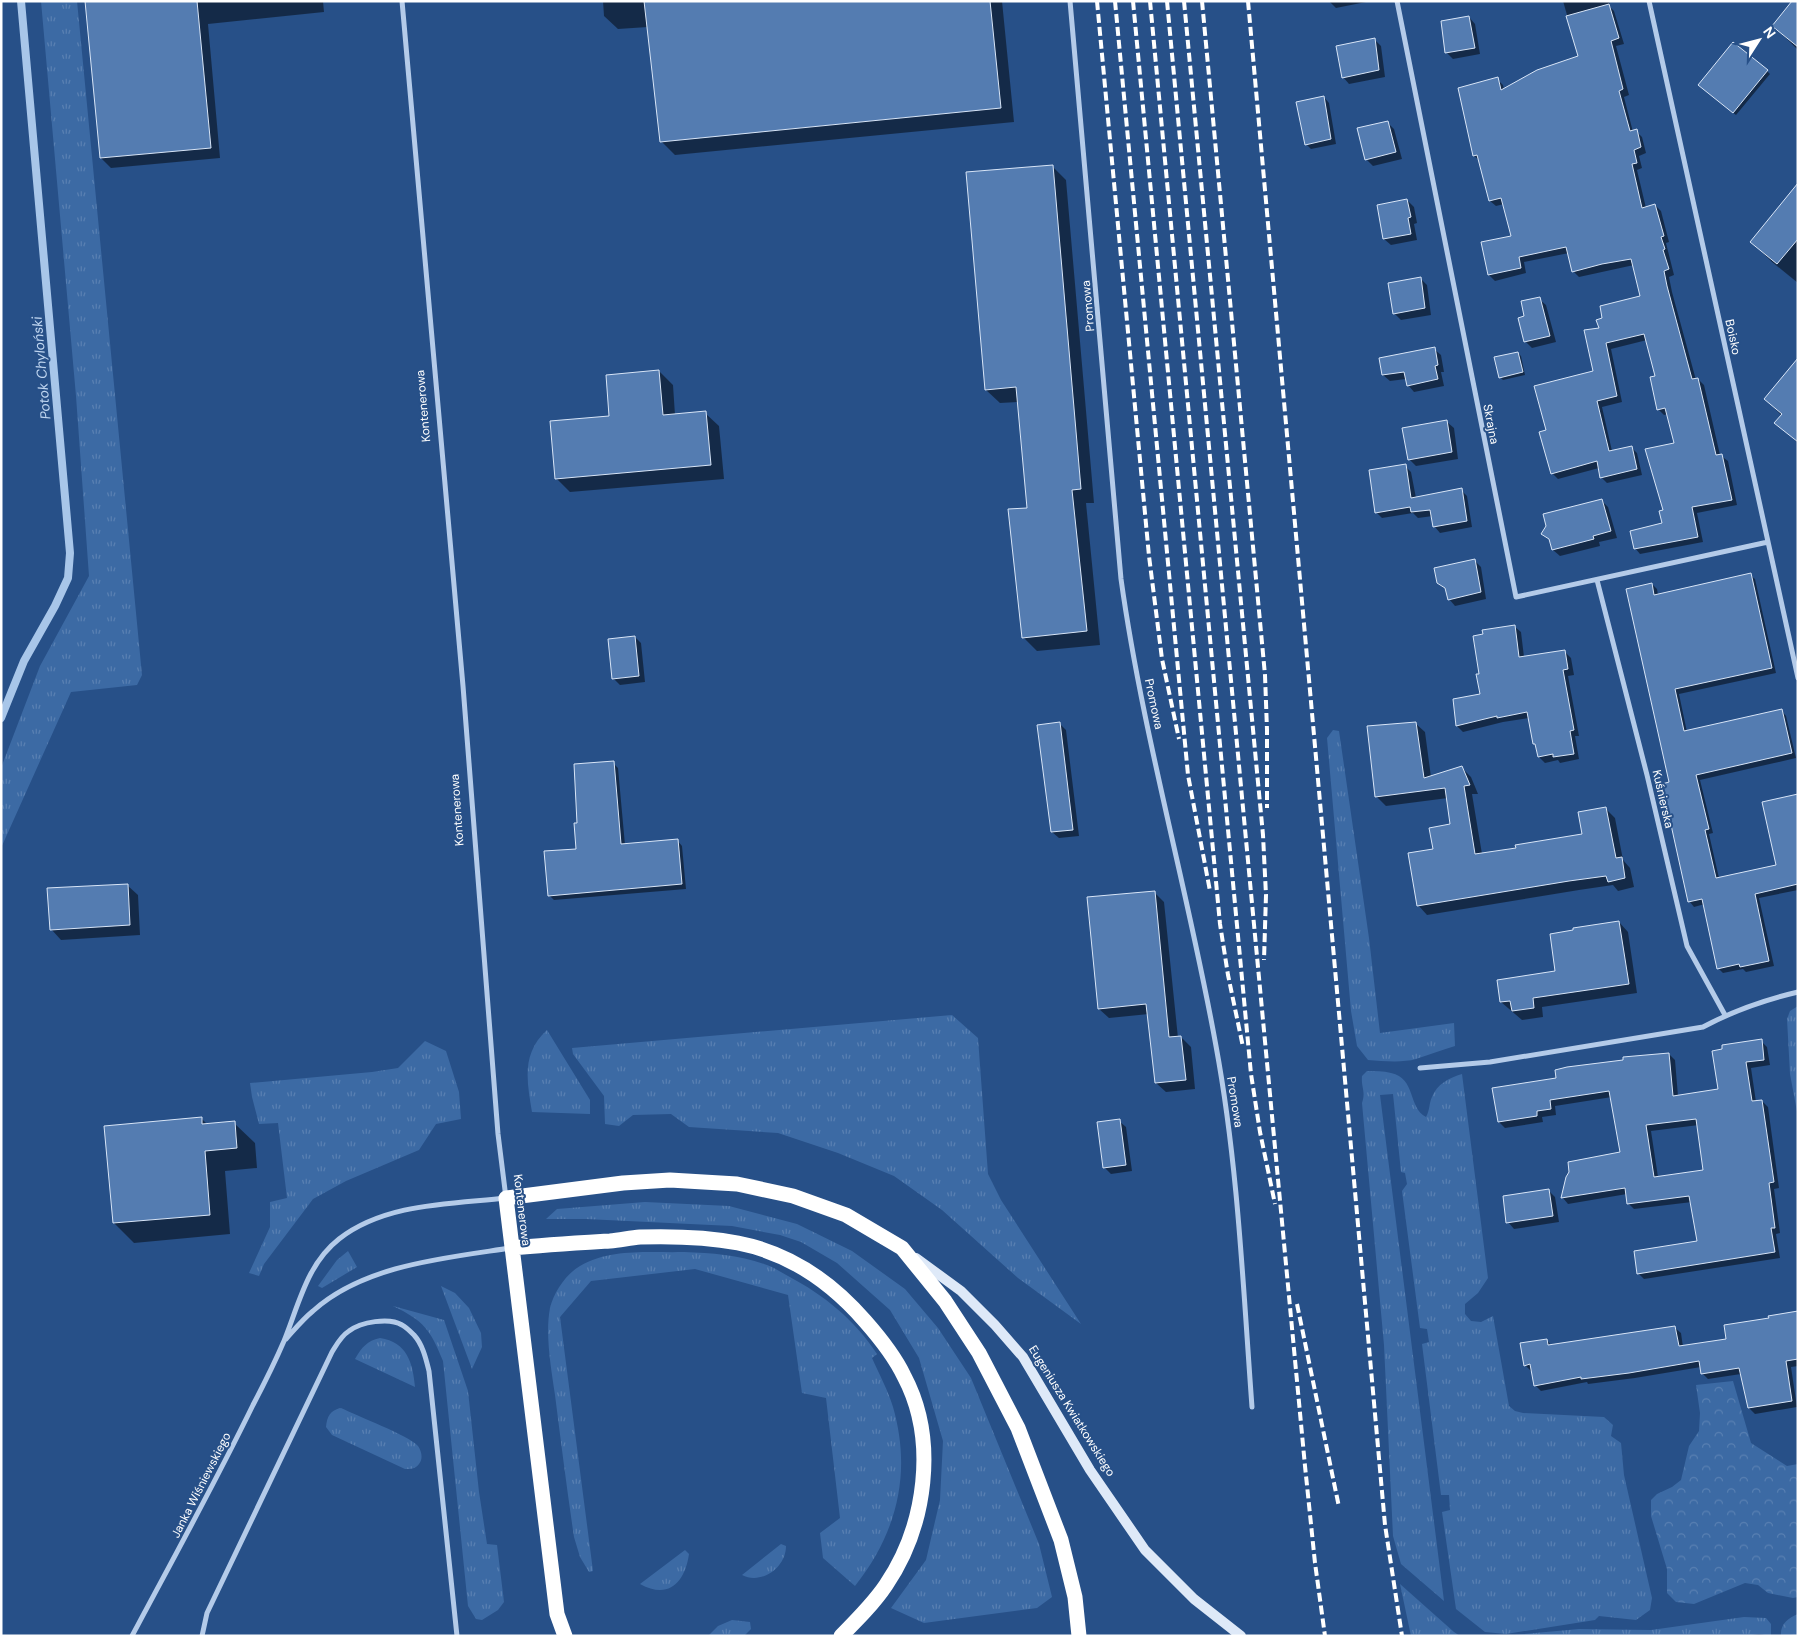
<svg xmlns="http://www.w3.org/2000/svg" width="1799" height="1637" viewBox="0 0 1799 1637" font-family="'DM Sans',sans-serif">
	<style>
		.grass { fill: url(#grass-tufts) }
		.forest { fill: url(#forest-crowns) }
		.shadow { fill: #0007; fill-rule: evenodd }
		.lines { fill: none; stroke-linecap: round; stroke-linejoin: round }
		.stream { stroke: #a8c6e9; stroke-width: 8 }
		.building { fill: #547cb1; stroke: #d8e5f7; fill-rule: evenodd }
		.street { stroke: #b4cbe9; stroke-width: 5 }
		.secondary { stroke: #dee9f8; stroke-width: 10 }
		.highway { stroke: #fff; stroke-width: 15 }
		.rail { stroke: #fff; stroke-width: 4; stroke-dasharray: 9 4; stroke-linecap: butt }
		.labels { text-anchor: middle; stroke-width: 4; stroke-linejoin: round; paint-order: stroke }
		.street-label { font-size: 12px; fill: #fff; stroke: #275088 }
		.water-label { font-size: 14px; font-style: italic; fill: #bfd5f0; stroke: #275088 }
	</style>
	<defs>
		<pattern id="grass-tufts" width="24" height="20" patternUnits="userSpaceOnUse" patternTransform="scale(1.25)"><rect width="24" height="20" fill="#3c6aa4"/><path d="M3 7l-1-3M5 7V3M7 7l1-3M15 17l-1-3M17 17v-4M19 17l1-3" fill="none" stroke="#5980b2"/></pattern>
		<pattern id="forest-crowns" width="20" height="18" patternUnits="userSpaceOnUse" patternTransform="scale(1.25)"><rect width="20" height="18" fill="#3c6aa4"/><path d="M2 6a3 3 0 1 1 6 0M12 15a3 3 0 1 1 6 0" fill="none" stroke="#5980b2"/></pattern>
	</defs>
	<rect width="100%" height="100%" fill="#275088"/>
	<!-- grass -->
	<path class="grass" d="M41,1H77L142,675L137,685L71,692L1,848V768L40,666L89,576L76,396Z
		M1333,730L1339,731L1369,938L1380,1033L1454,1023L1455,1046C1441,1050 1429,1055 1416,1059C1402,1063 1383,1061 1368,1060L1357,1046L1351,1011L1327,738Z
		M1798,1006V1117L1790,1074L1787,1019L1790,1011Z
		M952,1015L978,1038L988,1174L1001,1200L1081,1324L1018,1278L942,1210L894,1176L838,1153L778,1133L689,1127L671,1114L633,1115L619,1126L605,1124L604,1096L573,1054L572,1048Z
		M547,1030L590,1100V1114L532,1112C527,1081 521,1054 547,1030Z
		M425,1041L446,1051L459,1092L461,1119L436,1124L419,1150L346,1181L313,1199L264,1264L259,1276L249,1273L270,1227V1202L287,1198L278,1123L259,1124L252,1097L250,1083L372,1072L398,1068Z
		M1367,1071C1375,1071 1383,1071 1391,1073C1416,1078 1408,1108 1426,1117C1430,1110 1429,1103 1432,1097C1437,1084 1449,1078 1462,1074L1488,1278L1478,1293L1465,1304V1314L1471,1321L1481,1322L1493,1316L1509,1406L1515,1411L1523,1413L1604,1417L1613,1425L1611,1436L1621,1443L1624,1475L1652,1598L1650,1610L1636,1620L1599,1616L1595,1620L1506,1634L1485,1632L1456,1609L1442,1512L1450,1510L1449,1495H1441L1422,1344L1429,1342L1427,1329L1420,1328L1402,1191L1407,1184L1405,1173L1401,1172L1393,1094L1380,1095L1444,1601L1401,1564L1393,1536L1384,1345L1362,1103C1366,1091 1361,1088 1362,1076Z
		M645,1202L729,1206L797,1224L852,1251L905,1289L938,1328L971,1378L1039,1544L1052,1597L1037,1608L924,1623L891,1608L926,1560L940,1500L943,1441L919,1358L890,1310L837,1263L801,1242L780,1235L732,1226L586,1219H546L557,1209Z
		M348,1251L357,1267L322,1288L318,1286L337,1260Z
		M684,1252C711,1253 739,1255 764,1264C772,1266 780,1272 788,1276C824,1295 855,1320 877,1354L872,1358C879,1374 888,1390 893,1407C912,1473 897,1533 855,1586L823,1558L820,1533L840,1518L826,1398L802,1393L788,1295L695,1269L591,1281L560,1317L593,1571L589,1572L580,1557L574,1537C567,1490 561,1442 555,1395C551,1368 545,1334 550,1308C554,1292 566,1274 580,1266C611,1248 650,1253 684,1252Z
		M441,1286L455,1293L469,1308L481,1333L482,1347L472,1369Z
		M393,1306L444,1320L468,1391L479,1492L487,1544L497,1545L504,1602L498,1610L482,1620L476,1619L468,1606L443,1361C430,1329 424,1321 393,1306Z
		M380,1338C407,1342 413,1363 415,1387L355,1359C362,1347 367,1341 380,1338Z
		M341,1408C357,1416 408,1435 418,1446C422,1452 423,1459 419,1464C415,1469 411,1469 405,1469L332,1435L326,1427C327,1417 330,1410 341,1408Z
		M781,1544L786,1546C786,1568 761,1585 742,1575Z
		M685,1550L689,1554C685,1582 669,1600 640,1584Z
		M1400,1584L1454,1632L1460,1636H1411Z
		M1744,1617L1766,1618L1771,1624V1636L1759,1634L1745,1636H1503L1579,1629L1651,1630Z
		M732,1620L750,1622L751,1629L744,1636H708L718,1626Z"/>
	<!-- forest -->
	<path class="forest" d="M1733,1381L1751,1443L1787,1466L1798,1464V1597L1793,1598L1768,1593L1758,1585L1745,1583L1694,1604L1676,1602L1667,1593V1569L1651,1516V1500L1657,1494L1672,1487L1681,1480L1689,1446L1699,1431L1700,1413L1696,1385Z
		M1798,1614V1636H1781C1780,1624 1788,1618 1798,1614Z"/>
	<!-- shadow -->
	<path class="shadow" d="M86,1H323L324,12L208,24L220,158L111,168L101,158Z
		M603,1H1002L1014,122L675,155L661,141L648,27L618,29L604,16Z
		M1329,1H1371L1336,8Z
		M1563,1H1609L1610,7L1614,11L1624,44L1616,46L1629,95L1624,97L1633,132L1636,131L1642,137L1646,153L1639,156L1642,168L1637,170L1646,208L1655,205L1661,211L1669,242L1666,243L1674,275L1669,277L1672,292L1696,380L1698,379L1704,385L1720,455L1728,461L1737,505L1697,513L1703,542L1640,554L1635,548L1663,524L1676,444L1668,414L1664,415L1658,409L1656,377L1647,340L1611,349L1622,402L1602,407L1612,451L1631,447L1637,453L1642,475L1607,483L1601,477L1599,468L1558,479L1552,473L1548,431L1594,372L1601,329L1642,297L1634,265L1579,277L1574,272L1569,253L1524,262L1526,273L1495,281L1489,275L1513,237L1504,204L1496,206L1490,201L1480,161L1474,156L1497,79L1503,85L1504,90L1579,57Z
		M1798,1V50L1774,26Z
		M1469,17L1475,24L1480,54L1453,59L1447,53Z
		M1375,40L1381,46L1385,77L1349,84L1343,77Z
		M1767,71L1770,74L1736,115L1703,88Z
		M1324,97L1329,103L1336,144L1311,149L1306,144Z
		M1387,122L1394,129L1402,159L1373,166L1366,159Z
		M1052,166L1066,180L1094,503H1086L1100,645L1037,651L1023,637L1028,509L1019,402L1000,403L986,390Z
		M1798,185V283L1772,262L1752,242Z
		M1407,200L1414,207L1417,223L1414,224L1417,240L1391,245L1384,239Z
		M1420,278L1427,285L1431,315L1401,320L1394,313Z
		M1539,299L1546,305L1556,342L1532,348L1525,341L1526,317Z
		M1434,349L1441,355L1444,372H1441L1444,386L1414,392L1408,385L1406,379L1390,381L1383,375Z
		M1518,353L1521,356L1525,375L1503,380L1500,377Z
		M1798,360V443L1776,423L1782,416L1766,399Z
		M659,371L673,385L675,415L705,413L719,426L724,479L570,492L556,478L611,418Z
		M1447,422L1454,428L1458,459L1416,466L1409,459Z
		M1405,466L1411,472L1416,498L1461,490L1467,496L1472,527L1440,533L1435,527L1433,516L1418,518L1413,513L1382,518L1376,512Z
		M1602,501L1608,507L1617,538L1599,542L1600,546L1560,556L1553,550L1551,541L1542,533Z
		M1475,561L1481,567L1486,599L1455,606L1449,599L1447,590L1438,582Z
		M1750,575L1755,579L1776,673L1679,694L1687,732L1782,711L1786,716L1796,758L1700,780L1713,833L1709,834L1719,878L1778,866L1798,796V890L1759,898L1774,966L1746,972L1743,969L1723,973L1718,968L1705,904L1694,907L1690,902L1663,785L1670,783L1652,584L1657,589L1658,595Z
		M1515,627L1521,632L1524,657L1565,652L1571,658L1574,675L1568,676L1579,736H1575L1579,759L1560,763L1558,760L1545,763L1539,757L1537,746L1534,743L1529,718L1503,722L1463,732L1457,726L1454,700L1481,695V675Z
		M635,637L641,643L645,682L620,685L613,678Z
		M1415,723L1425,732L1431,777L1462,768L1471,777L1478,794H1472L1482,854L1583,835L1606,809L1615,818L1623,860L1630,868L1634,887L1618,891L1613,885L1579,890L1427,915L1418,905L1434,850L1452,825L1448,798L1386,806L1377,797L1369,727Z
		M1060,724L1066,730L1079,836L1059,838L1052,832Z
		M613,763L618,768L625,845L677,840L682,846L686,889L554,900L549,895L578,850V824Z
		M127,885L138,895L140,935L61,940L51,929Z
		M1154,892L1164,902L1178,1038L1181,1037L1191,1047L1195,1089L1166,1092L1156,1083L1149,1014L1109,1018L1099,1009Z
		M1619,922L1628,932L1637,993L1542,1007L1543,1017L1522,1020L1501,1002L1557,972Z
		M1761,1041L1767,1047L1770,1065L1751,1068L1756,1102L1762,1101L1768,1107L1779,1188L1774,1189L1780,1233L1776,1234L1780,1258L1644,1279L1638,1273L1698,1242L1692,1202L1634,1209L1628,1203L1627,1194L1568,1204L1563,1198L1567,1177L1621,1153L1612,1097L1555,1106L1556,1115L1542,1117L1543,1122L1505,1128L1499,1122L1557,1079L1669,1054L1675,1060L1678,1096L1720,1090ZM1699,1125L1705,1171L1658,1177L1651,1131Z
		M201,1118L208,1125L234,1123L255,1143L257,1168L225,1171L230,1234L134,1243L114,1223Z
		M1119,1121L1126,1127L1132,1171L1111,1174L1104,1167Z
		M1548,1190L1555,1197L1559,1222L1514,1229L1508,1222Z
		M1798,1313V1366L1791,1367L1797,1407L1755,1414L1749,1408L1741,1374L1708,1379L1702,1373L1701,1367L1635,1378L1588,1384L1587,1382L1541,1391L1535,1385L1533,1371H1531L1525,1365L1547,1340L1552,1346L1675,1328L1681,1333L1683,1347L1727,1340L1770,1319Z"/>
	<g class="lines">
		<!-- stream -->
		<path class="stream" d="M1,718L24,661L55,606L68,578L70,553L21,1"/>
	</g>
	<!-- building -->
	<path class="building" d="M85,1H197L211,148L100,158Z
		M644,1H990L1001,108L660,142Z
		M1792,1H1798V47L1772,26Z
		M1609,4L1619,38L1611,41L1623,89L1619,91L1630,131L1637,129L1641,147L1634,150L1637,163L1632,164L1642,208L1655,204L1664,236L1661,237L1665,249L1663,250L1669,269L1664,271L1667,286L1692,379L1698,378L1716,455L1722,454L1732,500L1692,507L1698,537L1634,549L1630,531L1662,523L1659,511L1663,510L1645,449L1674,443L1665,408L1657,410L1650,377L1655,376L1644,334L1606,343L1617,396L1597,401L1609,451L1632,446L1637,469L1600,478L1597,461L1551,474L1539,432L1546,430L1534,386L1593,371L1584,330L1599,328L1596,320L1602,318L1600,306L1640,296L1631,259L1602,264L1572,272L1566,247L1519,257L1521,268L1488,275L1481,242L1511,236L1501,198L1489,201L1477,155L1473,156L1458,88L1498,77L1501,90L1537,70L1578,56L1566,16Z
		M1469,16L1475,48L1445,53L1441,21Z
		M1375,38L1379,70L1342,78L1336,46Z
		M1733,42L1768,70L1733,113L1698,85Z
		M1324,96L1331,139L1305,145L1296,102Z
		M1388,121L1396,152L1365,160L1357,128Z
		M1053,165L1081,489L1072,490L1087,631L1022,638L1008,509L1027,508L1016,387L985,390L966,172Z
		M1798,183V239L1777,264L1750,242Z
		M1407,199L1411,217L1408,218L1411,234L1383,239L1377,205Z
		M1421,277L1425,308L1393,314L1388,283Z
		M1540,297L1550,336L1524,342L1518,318L1524,316L1521,301Z
		M1435,347L1438,365L1435,366L1438,379L1407,386L1404,372L1382,375L1379,358Z
		M1518,352L1523,372L1499,378L1494,357Z
		M1798,358V442L1774,423L1782,414L1764,399Z
		M659,370L663,415L706,411L711,465L555,479L550,421L609,416L606,375Z
		M1447,420L1452,452L1408,460L1402,428Z
		M1406,464L1411,498L1462,488L1467,521L1433,527L1430,510L1411,512L1410,507L1375,513L1369,470Z
		M1602,499L1611,531L1593,536L1594,539L1552,550L1549,539L1541,534L1546,526L1543,514Z
		M1475,559L1481,592L1448,600L1445,588L1437,583L1434,568Z
		M1751,573L1772,668L1675,689L1684,731L1782,709L1792,753L1696,775L1709,829L1705,830L1716,878L1776,865L1762,802L1798,794V884L1755,894L1769,961L1740,967L1739,964L1717,969L1702,899L1688,902L1662,784L1669,782L1626,589L1652,583L1654,595Z
		M1515,625L1519,657L1565,650L1568,669L1563,670L1574,730L1570,731L1574,754L1553,757V754L1538,757L1535,744H1533L1527,712L1497,718V716L1456,726L1453,699L1480,694L1476,674H1479L1473,636L1483,634L1482,630Z
		M635,636L639,676L612,679L608,639Z
		M1060,722L1073,830L1051,832L1037,725Z
		M1416,722L1424,778L1462,766L1470,785L1464,786L1475,854L1516,848L1515,845L1582,834L1578,812L1606,807L1616,858L1622,857L1625,878L1608,882L1606,876L1569,881L1417,906L1408,853L1433,849L1429,828L1450,824L1445,788L1375,797L1367,726Z
		M614,761L621,844L678,839L682,884L548,896L544,851L576,849L574,823H577L574,764Z
		M128,884L130,925L50,930L47,888Z
		M1155,891L1169,1037L1181,1036L1186,1080L1155,1083L1146,1004L1098,1009L1087,897Z
		M1619,921L1629,984L1533,998L1534,1008L1512,1011L1510,1001L1500,1002L1497,980L1555,971L1550,934L1573,930V928Z
		M1762,1039L1764,1060L1746,1062L1752,1101L1762,1100L1774,1182L1769,1183L1775,1228H1771L1775,1252L1637,1274L1634,1251L1697,1241L1689,1196L1627,1204L1625,1188L1561,1198L1566,1177L1569,1172L1568,1162L1620,1152L1609,1091L1550,1100L1551,1109L1537,1111V1116L1498,1122L1492,1088L1556,1078L1555,1070L1567,1067L1623,1060V1057L1669,1053L1673,1096L1718,1089L1712,1051L1722,1049V1045ZM1696,1119L1703,1170L1654,1177L1646,1125Z
		M202,1117V1124L235,1121L236,1136L237,1148L205,1151L210,1215L113,1223L104,1126Z
		M1120,1119L1126,1165L1103,1168L1097,1122Z
		M1549,1189L1553,1216L1506,1223L1503,1196Z
		M1798,1311V1359L1786,1361L1792,1401L1748,1408L1739,1368L1701,1374L1699,1361L1629,1373L1581,1379V1377L1534,1386L1530,1364L1524,1366L1520,1343L1547,1339L1548,1345L1675,1326L1679,1346L1726,1339L1724,1325L1769,1318L1768,1316Z"/>
	<g class="lines">
		<!-- street -->
		<path class="street" d="M1070,1L1121,579C1143,736 1188,890 1216,1046C1238,1165 1243,1286 1252,1407
			M1397,1L1516,597L1768,542
			M1649,1L1798,678
			M1597,580L1647,775L1687,946L1725,1015
			M1420,1068L1490,1062L1703,1027C1733,1011 1764,1000 1798,992
			M286,1339C295,1329 303,1319 313,1311C364,1265 445,1258 511,1248
			M132,1636C173,1559 215,1483 253,1405C264,1384 275,1362 284,1341C299,1304 307,1264 339,1239C385,1203 451,1204 506,1198L498,1134L463,686L402,1
			M202,1636L207,1613L332,1352C337,1344 341,1336 349,1331C361,1322 389,1317 402,1325C406,1327 411,1332 414,1335C423,1345 426,1359 429,1371L457,1636"/>
		<!-- secondary -->
		<path class="secondary" d="M916,1258L961,1291L995,1325L1023,1357L1090,1470L1145,1550L1194,1599L1241,1636"/>
		<!-- highway -->
		<path class="highway" d="M512,1248C545,1245 578,1243 610,1241C620,1240 630,1238 640,1237C673,1236 707,1237 738,1243C789,1253 832,1283 865,1321C880,1338 894,1355 904,1376C938,1440 926,1526 886,1585C874,1603 857,1620 841,1636
			M565,1636L557,1614L506,1198L623,1183L670,1180L737,1184L793,1196L846,1215L902,1248L945,1301L979,1353L1018,1428L1061,1540L1075,1597L1079,1636"/>
		<!-- rail -->
		<path class="rail" d="M1097,1L1149,556L1162,659L1179,739
			M1115,1L1188,775L1210,891
			M1133,1L1220,924L1228,975L1243,1047
			M1150,1L1251,1074L1260,1132L1275,1204
			M1167,1L1305,1466L1315,1563L1325,1636
			M1184,1L1263,835L1266,895L1264,960
			M1202,1L1265,675L1267,730V808
			M1248,1L1385,1525L1402,1636
			M1297,1304L1339,1507"/>
	</g>
	<g class="labels">
		<!-- street labels -->
		<g class="street-label">
			<text transform="translate(1088 306) rotate(-95)" y="4">Promowa</text>
			<text transform="translate(1733 337) rotate(78)" y="4">Boisko</text>
			<text transform="translate(423 406) rotate(-95)" y="4">Kontenerowa</text>
			<text transform="translate(1491 424) rotate(79)" y="4">Skrajna</text>
			<text transform="translate(1154 704) rotate(78)" y="4">Promowa</text>
			<text transform="translate(1663 799) rotate(77)" y="4">Kuśnierska</text>
			<text transform="translate(457 810) rotate(-94)" y="4">Kontenerowa</text>
			<text transform="translate(1235 1102) rotate(81)" y="4">Promowa</text>
			<text transform="translate(522 1210) rotate(83)" y="4">Kontenerowa</text>
			<text transform="translate(1072 1411) rotate(58)" y="4">Eugeniusza Kwiatkowskiego</text>
			<text transform="translate(201 1485) rotate(-63)" y="4">Janka Wiśniewskiego</text>
		</g>
		<!-- water labels -->
		<g class="water-label">
			<text transform="translate(41 368) rotate(-95)" y="5">Potok Chyloński</text>
		</g>
	</g>
	<!-- border -->
	<rect width="1799" height="1637" fill="none" stroke="#ffffff" stroke-width="5"/>
	<!-- north arrow -->
	<g transform="translate(1759 40) rotate(54)" stroke="#275088" stroke-width="4" paint-order="stroke">
	<path d="M0-4L9 19L0 12L-9 19Z" fill="#ffffff"/>
	<text y="-8" font-size="14" font-weight="bold" text-anchor="middle" fill="#ffffff">N</text>
	</g>
</svg>
